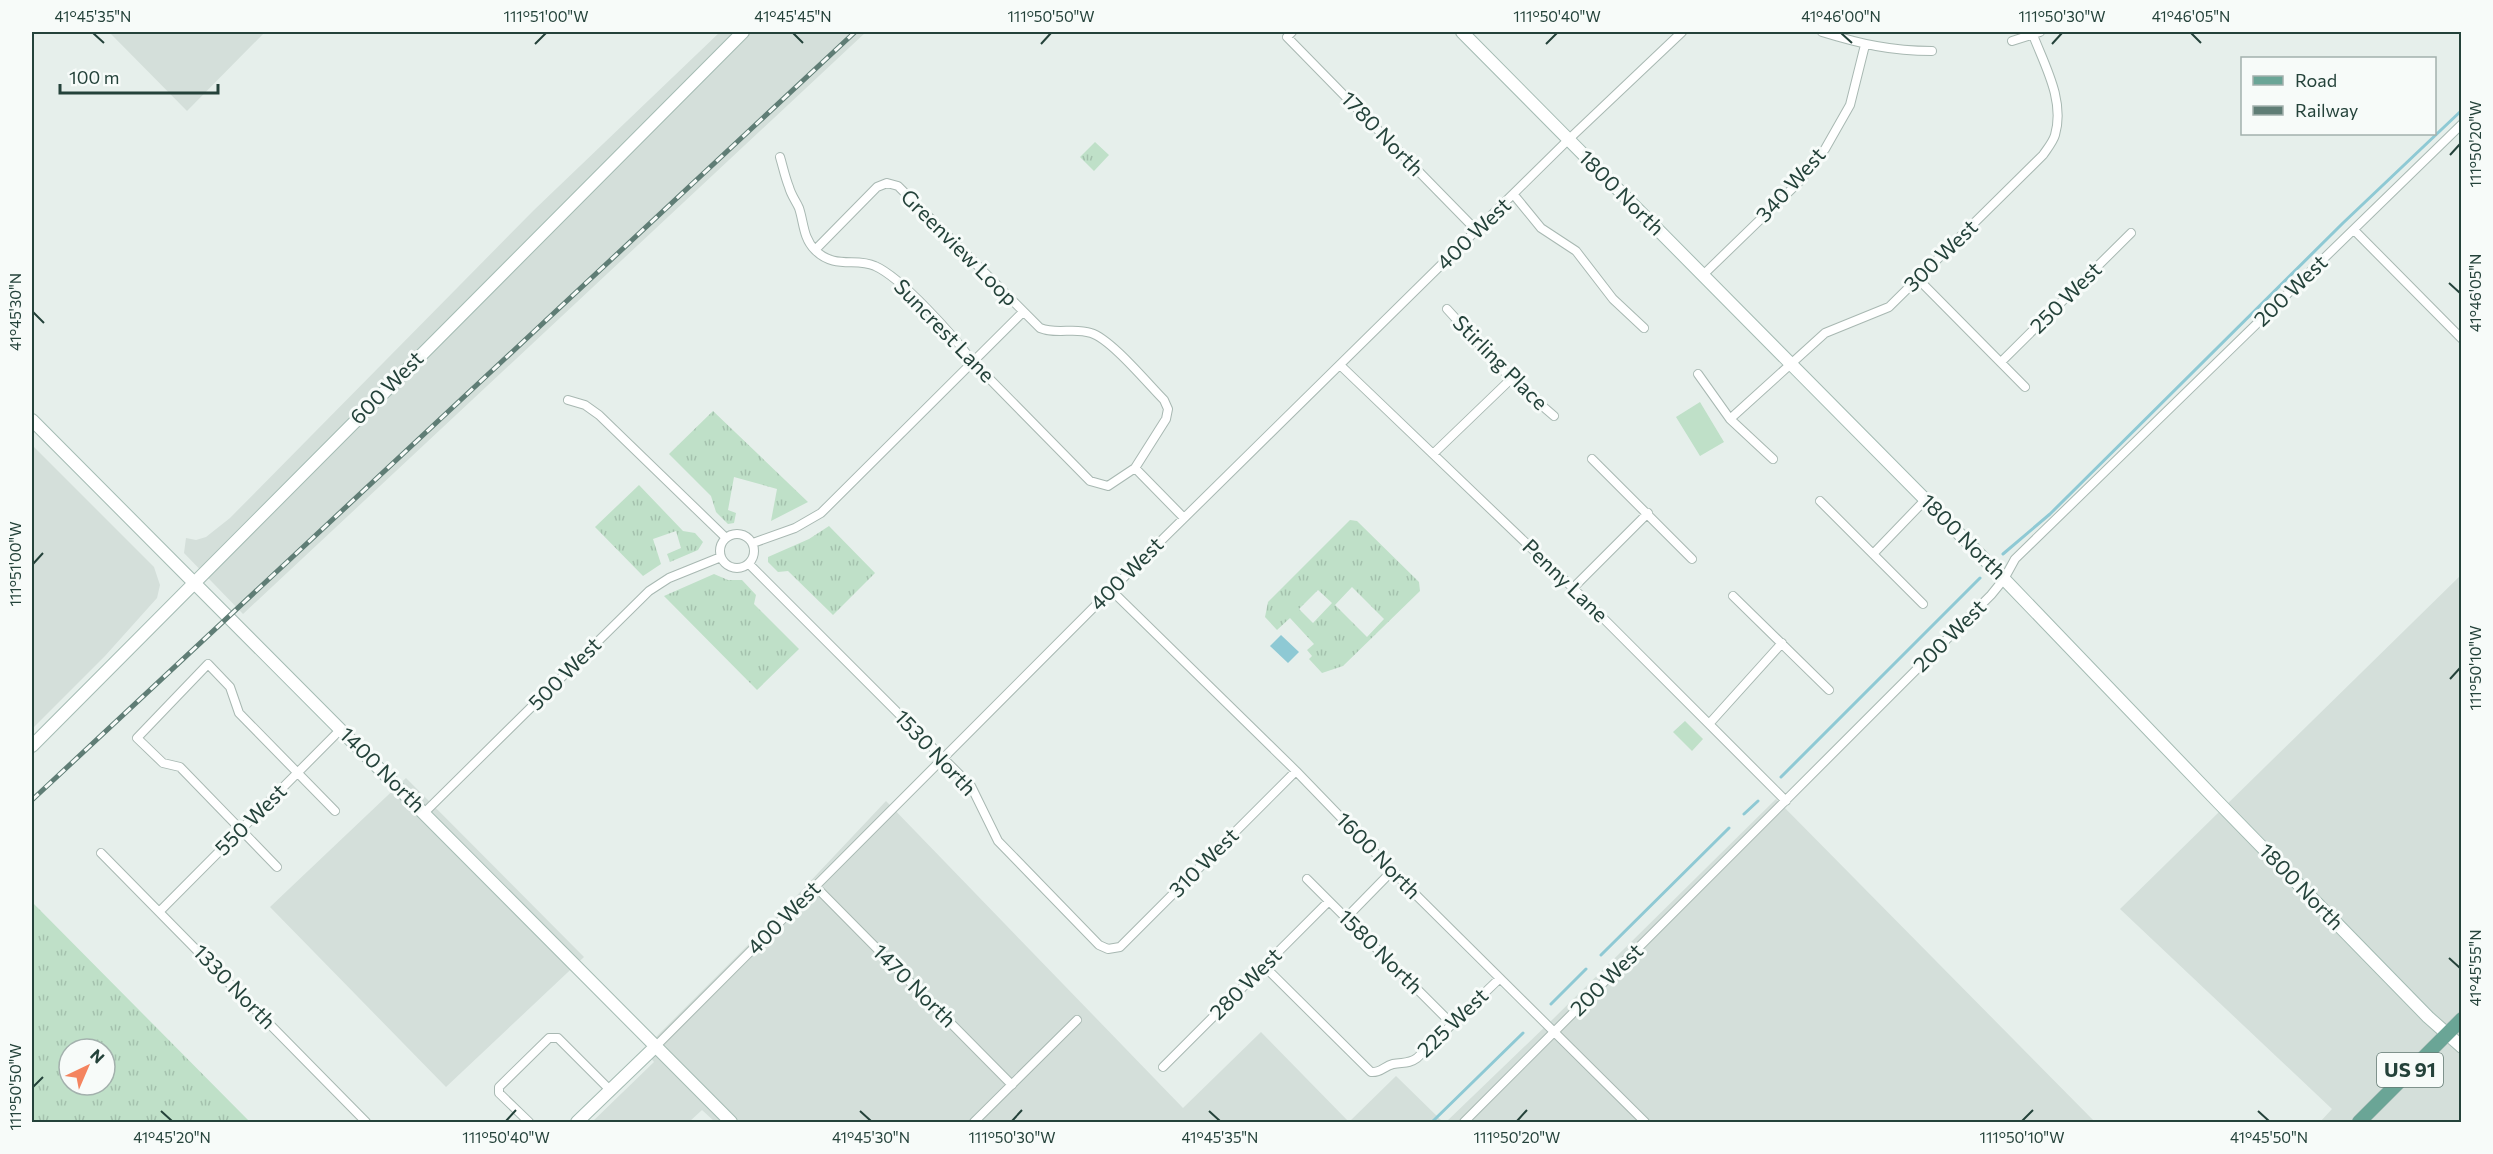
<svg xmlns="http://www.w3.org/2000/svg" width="2493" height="1154" viewBox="0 0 2493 1154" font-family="Commissioner,sans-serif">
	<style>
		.built { fill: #d4dfda }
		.grass { fill: url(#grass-tufts); fill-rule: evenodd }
		.garden { fill: #bfe0c8 }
		.water { fill: #8ec9d4 }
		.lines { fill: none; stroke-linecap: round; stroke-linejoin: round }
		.stream { stroke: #8ec9d4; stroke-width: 3 }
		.street-casing { stroke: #a8b8b2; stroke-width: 10 }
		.secondary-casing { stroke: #a4bbb3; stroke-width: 14 }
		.primary-casing { stroke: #c2cac8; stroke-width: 15 }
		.street { stroke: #fff; stroke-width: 8 }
		.secondary { stroke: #fff; stroke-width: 12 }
		.primary { stroke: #6aa596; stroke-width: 14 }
		.rail-casing { stroke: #5f7d75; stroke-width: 5 }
		.rail { stroke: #f7fbf9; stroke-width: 3; stroke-dasharray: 9; stroke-linecap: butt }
		.ticks { fill: none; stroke: #24423a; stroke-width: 2 }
		.labels { text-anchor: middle; stroke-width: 6; stroke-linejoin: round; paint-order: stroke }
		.shield { fill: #f7fbf9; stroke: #637a73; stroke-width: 1.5 }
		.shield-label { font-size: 20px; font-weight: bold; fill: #24423a }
		.street-label { font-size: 21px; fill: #24423a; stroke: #f7fbf9 }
		.neatline { fill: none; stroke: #24423a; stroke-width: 2 }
		.ticks-label { font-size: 15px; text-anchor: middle; fill: #24423a }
	</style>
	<defs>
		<pattern id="grass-tufts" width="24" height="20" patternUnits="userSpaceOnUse" patternTransform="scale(1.5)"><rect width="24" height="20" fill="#bfe0c8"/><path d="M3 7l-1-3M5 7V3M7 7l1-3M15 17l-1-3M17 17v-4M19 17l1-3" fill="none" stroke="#a4c1ad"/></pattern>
	</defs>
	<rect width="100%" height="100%" fill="#e6efeb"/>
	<!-- built -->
	<path class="built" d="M109,32H265L187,111Z
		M720,32H866L243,614L184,553L186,538L196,540L206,537L230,518L534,210Z
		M32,445L154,567L160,585L157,598L105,656L32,729Z
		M2461,575V1122H2320L2332,1109L2120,909Z
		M406,778L584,957L446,1087L270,907Z
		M1776,799L2095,1122H1446L1550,1022Z
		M886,801L1183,1108L1261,1032L1349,1122H715L702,1110L689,1122H592L654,1062L644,1049L786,907Z
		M1396,1076L1443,1122H1349Z"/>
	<!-- grass -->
	<path class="grass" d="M1095,142L1109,155L1094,171L1080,157Z
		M713,411L808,502L771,521L777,489L734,477L728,510L736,513L734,523L728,524L716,512L711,496L669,454Z
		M639,485L683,531L695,533L703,542L698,550L670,562L667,554L681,548L676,531L653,539L661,564L643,576L595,527Z
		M1350,520L1357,521L1419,582L1420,591L1343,666L1322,673L1309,659L1312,656L1307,650L1314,644L1290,618L1277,630L1265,617L1268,602ZM1352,587L1384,619L1367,637L1335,605ZM1318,590L1332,603L1313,623L1299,609Z
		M829,526L875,573L833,615L788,571L778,572L768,562V557L809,539Z
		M714,574L728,580H742L756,595L754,604L799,649L757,690L664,596Z
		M32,902L250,1122H32ZM69,1049H105V1085H69Z"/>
	<!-- garden -->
	<path class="garden" d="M1700,402L1724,442L1700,456L1676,417Z
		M1685,721L1703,739L1692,751L1673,732Z"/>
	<!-- water -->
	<path class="water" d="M1281,635L1299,652L1288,663L1270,646Z"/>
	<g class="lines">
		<!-- stream -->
		<path class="stream" d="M2003,554L2050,514L2343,223L2462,110
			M1781,777L1980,578
			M1744,814L1758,801
			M1601,955L1729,828
			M1551,1004L1586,969
			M1432,1122L1523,1033"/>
		<defs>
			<path id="street" d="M1292,32L1287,37L1477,231
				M1822,32C1861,44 1891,51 1932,51
				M2012,41L2040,32
				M780,157C783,167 785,177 789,187C791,195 796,201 799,208C804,223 803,238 815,250C835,270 856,257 875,266C902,278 954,336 972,361L1090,481L1108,486L1135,468L1166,419L1168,409L1164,400C1148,384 1111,339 1091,333C1073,327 1058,335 1040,328L898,186L887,183L877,187L815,250
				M1514,195L1541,228L1576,251L1613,299L1644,328
				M2354,230L2462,339
				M1703,275L1800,181L1825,149L1850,105L1865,45
				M1918,279L2025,387
				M1447,309L1511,379L1554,416
				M2001,362L2131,233
				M1340,365L1573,588L1786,801
				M1698,374L1730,419L1773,459
				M568,400L585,405L599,415L725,537
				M1730,419L1825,333L1889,307L2043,155C2047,149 2053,142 2055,135C2065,101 2045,66 2033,35
				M1433,454L1511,379
				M1592,459L1692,559
				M1135,468L1184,518
				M1820,501L1923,604
				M720 551a17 17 0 1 1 34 0a17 17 0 1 1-34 0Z
				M753,543L795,528L821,513L1023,312
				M1873,554L1926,499
				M749,564L971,786L998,841L1099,945L1108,949L1120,947L1296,771
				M1573,588L1648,513
				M1111,590L1296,771L1412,891L1645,1122
				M1733,596L1829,690
				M1709,724L1782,643
				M424,813L649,591L669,578L721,557
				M101,853L366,1122
				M277,867L180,767L163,763L137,738L208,664L230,687L239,713L335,811
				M1307,879L1452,1024
				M816,887L1012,1085
				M160,911L341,729
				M1346,918L1392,871
				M1264,966L1371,1072C1381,1073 1384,1066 1393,1064C1403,1062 1409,1064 1417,1058L1499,979
				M656,1046L1111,590L1568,140L1682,32
				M1163,1067L1329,901
				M529,1122L499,1093V1087L549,1038H558L610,1090
				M974,1122L1077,1020
				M1464,1122L1991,595L2004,579L2015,559L2462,124"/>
			<path id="secondary" d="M1462,32L2004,579L2219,803L2428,1017L2462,1047
				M32,420L731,1122
				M32,746L743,32
				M577,1122L656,1046"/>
			<path id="primary" d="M2359,1122L2462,1019"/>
		</defs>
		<!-- street casing -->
		<use href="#street" class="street-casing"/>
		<!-- secondary casing -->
		<use href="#secondary" class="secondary-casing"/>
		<!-- primary casing -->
		<use href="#primary" class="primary-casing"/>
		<!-- street -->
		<use href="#street" class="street"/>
		<!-- secondary -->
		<use href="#secondary" class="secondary"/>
		<!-- primary -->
		<use href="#primary" class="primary"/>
		<defs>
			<path id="rail" d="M32,800L855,32"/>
		</defs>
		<!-- rail casing -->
		<use href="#rail" class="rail-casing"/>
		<!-- rail -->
		<use href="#rail" class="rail"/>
	</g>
	<!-- ticks -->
	<path class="ticks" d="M93,33L104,43M793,33L803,43M1841,33L1852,43M2191,33L2201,43M535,44L546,33M1041,44L1051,33M1546,44L1557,33M2052,44L2062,33M2450,155L2460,144M2449,283L2460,293M33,312L44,323M33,564L43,553M2450,679L2460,668M2449,958L2460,968M33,1087L43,1077M161,1111L172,1121M860,1111L871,1121M1209,1111L1220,1121M2258,1111L2269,1121M506,1121L516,1110M1012,1121L1022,1110M1517,1121L1527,1110M2022,1121L2033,1110"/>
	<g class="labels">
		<!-- shield labels -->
		<rect class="shield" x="2377" y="1053" width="66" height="34" rx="4.5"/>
		<g class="shield-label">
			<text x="2410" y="1077">US 91</text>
		</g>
		<!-- street labels -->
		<g class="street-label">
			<text transform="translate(1382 134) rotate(46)" y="7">1780 North</text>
			<text transform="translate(1791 185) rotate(-48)" y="7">340 West</text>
			<text transform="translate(1621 193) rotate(45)" y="7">1800 North</text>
			<text transform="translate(1474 234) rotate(-44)" y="7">400 West</text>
			<text transform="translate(959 248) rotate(45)" y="7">Greenview Loop</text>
			<text transform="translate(1941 256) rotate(-44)" y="7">300 West</text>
			<text transform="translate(2291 291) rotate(-44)" y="7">200 West</text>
			<text transform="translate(2066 298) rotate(-45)" y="7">250 West</text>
			<text transform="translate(944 331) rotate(46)" y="7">Suncrest Lane</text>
			<text transform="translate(1500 363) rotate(45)" y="7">Stirling Place</text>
			<text transform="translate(387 388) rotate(-45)" y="7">600 West</text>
			<text transform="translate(1963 537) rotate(45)" y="7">1800 North</text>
			<text transform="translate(1127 574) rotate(-45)" y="7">400 West</text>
			<text transform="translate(1565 581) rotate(44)" y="7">Penny Lane</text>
			<text transform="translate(1950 636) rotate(-45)" y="7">200 West</text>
			<text transform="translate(565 674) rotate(-45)" y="7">500 West</text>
			<text transform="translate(935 753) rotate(47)" y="7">1530 North</text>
			<text transform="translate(382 770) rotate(45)" y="7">1400 North</text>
			<text transform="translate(251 820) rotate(-45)" y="7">550 West</text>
			<text transform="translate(1378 856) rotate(46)" y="7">1600 North</text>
			<text transform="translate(1204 863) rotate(-45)" y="7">310 West</text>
			<text transform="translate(2301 887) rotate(46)" y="7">1800 North</text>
			<text transform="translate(784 918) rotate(-45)" y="7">400 West</text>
			<text transform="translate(1380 952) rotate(45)" y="7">1580 North</text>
			<text transform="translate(1607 980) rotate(-45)" y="7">200 West</text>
			<text transform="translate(1246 984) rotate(-45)" y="7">280 West</text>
			<text transform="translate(914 986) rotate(45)" y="7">1470 North</text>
			<text transform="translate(234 987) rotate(46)" y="7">1330 North</text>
			<text transform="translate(1453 1023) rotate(-44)" y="7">225 West</text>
		</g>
	</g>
	<!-- border -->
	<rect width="2493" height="1154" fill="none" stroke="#f7fbf9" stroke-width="66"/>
	<!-- legend -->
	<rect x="2241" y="57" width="195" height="78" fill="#f7fbf9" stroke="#a3b1ad" stroke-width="1.5"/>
	<rect x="2253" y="76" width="30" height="9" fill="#6aa596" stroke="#a3b1ad" stroke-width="1.5"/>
	<text x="2295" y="87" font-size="18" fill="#24423a">Road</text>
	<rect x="2253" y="106" width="30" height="9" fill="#5f7d75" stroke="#a3b1ad" stroke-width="1.5"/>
	<text x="2295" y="117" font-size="18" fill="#24423a">Railway</text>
	<!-- north arrow -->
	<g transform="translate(87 1067) rotate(44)"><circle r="28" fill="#f7fbf9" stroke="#a3b1ad" stroke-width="1.5"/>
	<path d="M0-4.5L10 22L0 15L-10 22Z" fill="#f4845f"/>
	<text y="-9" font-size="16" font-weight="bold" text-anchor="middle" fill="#24423a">N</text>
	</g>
	<!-- scale -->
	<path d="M60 84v9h158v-9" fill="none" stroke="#24423a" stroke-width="3"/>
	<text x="69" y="84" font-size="18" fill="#24423a" stroke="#f7fbf9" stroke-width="4.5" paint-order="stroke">100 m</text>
	<rect x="33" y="33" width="2427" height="1088" class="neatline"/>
	<g class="ticks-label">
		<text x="93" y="22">41°45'35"N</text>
		<text x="546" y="22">111°51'00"W</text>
		<text x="793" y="22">41°45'45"N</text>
		<text x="1051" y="22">111°50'50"W</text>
		<text x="1557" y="22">111°50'40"W</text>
		<text x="1841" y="22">41°46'00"N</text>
		<text x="2062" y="22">111°50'30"W</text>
		<text x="2191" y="22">41°46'05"N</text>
		<text transform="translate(2476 144) rotate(-90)" y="5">111°50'20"W</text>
		<text transform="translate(2476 293) rotate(-90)" y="5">41°46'05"N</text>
		<text transform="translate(16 312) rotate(-90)" y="5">41°45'30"N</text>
		<text transform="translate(16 564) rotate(-90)" y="5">111°51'00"W</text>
		<text transform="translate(2476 668) rotate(-90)" y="5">111°50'10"W</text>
		<text transform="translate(2476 968) rotate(-90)" y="5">41°45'55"N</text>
		<text transform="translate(16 1087) rotate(-90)" y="5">111°50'50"W</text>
		<text x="172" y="1143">41°45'20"N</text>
		<text x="506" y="1143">111°50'40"W</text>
		<text x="871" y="1143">41°45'30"N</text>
		<text x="1012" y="1143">111°50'30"W</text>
		<text x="1220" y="1143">41°45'35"N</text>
		<text x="1517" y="1143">111°50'20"W</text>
		<text x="2022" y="1143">111°50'10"W</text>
		<text x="2269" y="1143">41°45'50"N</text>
	</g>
</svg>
